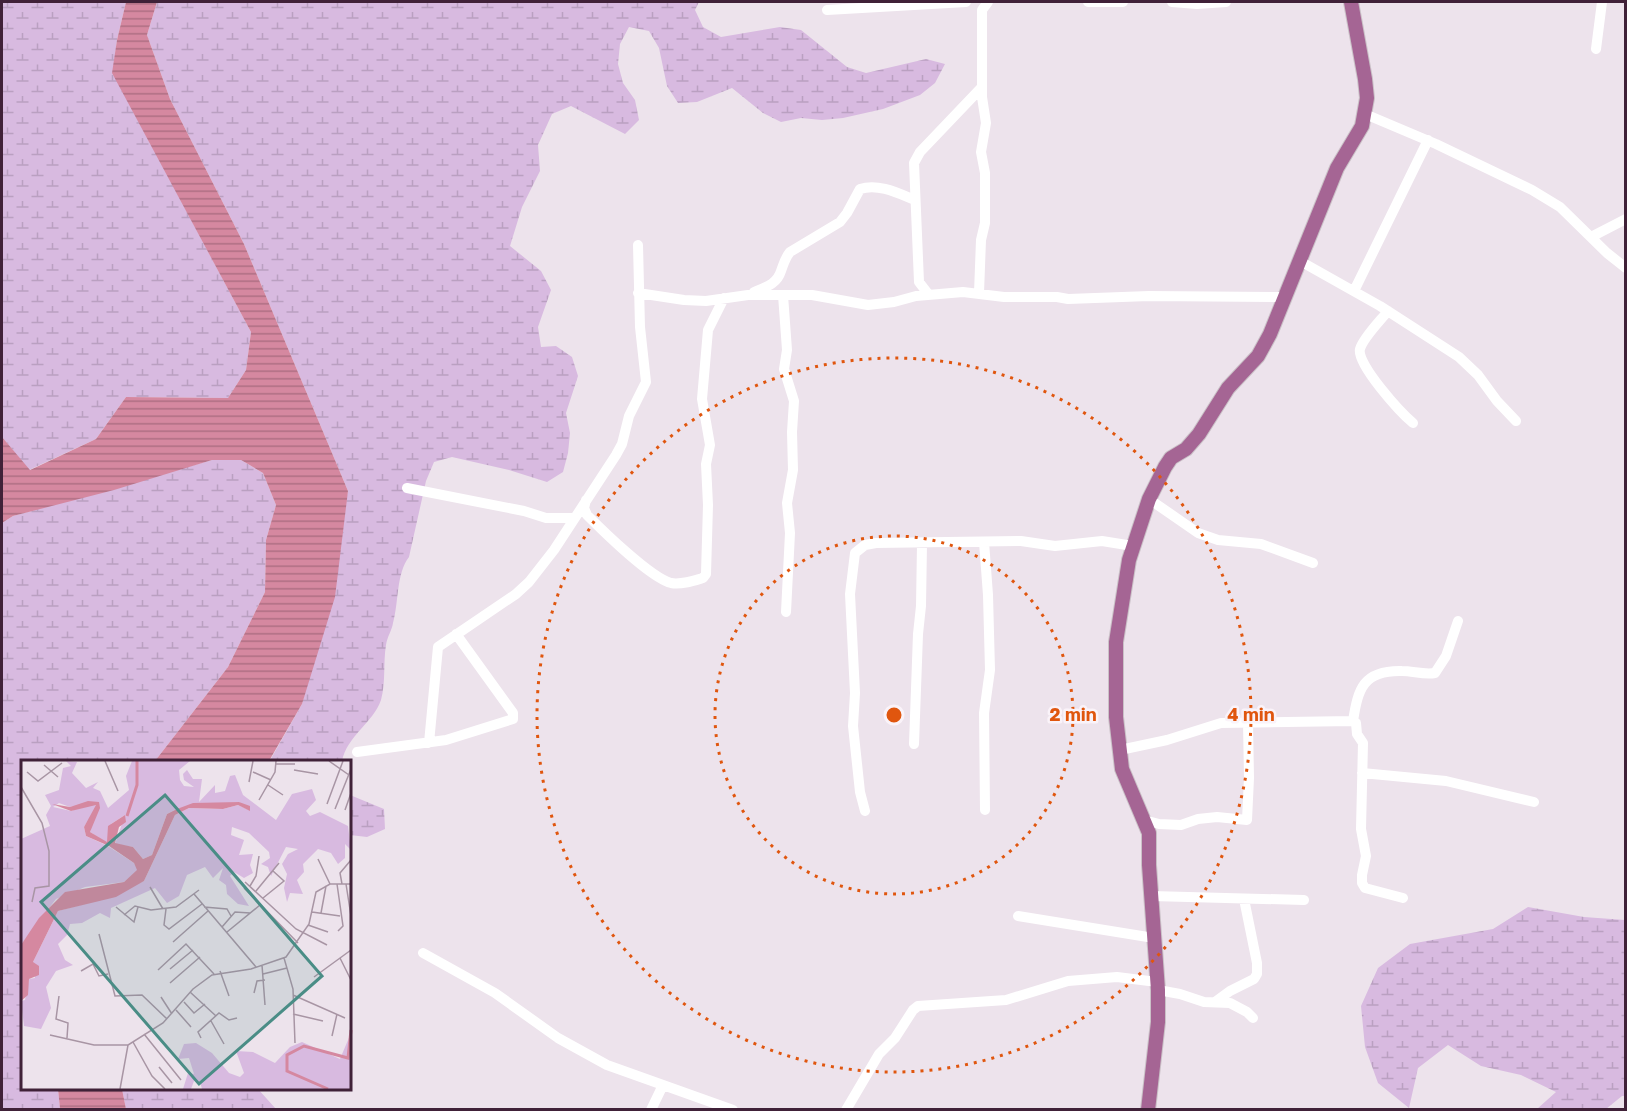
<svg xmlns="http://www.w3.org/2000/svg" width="1627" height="1111" viewBox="0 0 1627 1111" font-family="'Golos Text',sans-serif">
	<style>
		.wetland { fill: url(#wetland-marsh) }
		.water { fill: url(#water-rules) }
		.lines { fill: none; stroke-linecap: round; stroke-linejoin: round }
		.major-casing { stroke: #cac1c7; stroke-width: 16 }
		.minor { stroke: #fff; stroke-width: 10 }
		.major { stroke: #a56594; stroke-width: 14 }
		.ring { fill: none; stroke: #e0560e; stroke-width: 3; stroke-dasharray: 3 6 }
		.inset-river { fill: none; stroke: #d588a0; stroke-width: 3 }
		.inset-road { fill: none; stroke: #a895a4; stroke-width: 1.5 }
		.view { fill: #4a8d86; fill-opacity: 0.15; stroke: #4a8d86; stroke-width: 3 }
		.inset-edge { fill: none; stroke: #402138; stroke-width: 3 }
		.centre { fill: #e0560e; stroke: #faf3f9; stroke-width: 3 }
		.ring-label { font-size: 18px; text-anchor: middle; font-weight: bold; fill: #e0560e; stroke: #faf3f9; stroke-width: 5; stroke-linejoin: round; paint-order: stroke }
	</style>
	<defs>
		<pattern id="wetland-marsh" width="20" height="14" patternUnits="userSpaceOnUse" patternTransform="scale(1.5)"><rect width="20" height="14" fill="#d8bae0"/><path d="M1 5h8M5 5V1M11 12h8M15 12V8" fill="none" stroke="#baa0c1"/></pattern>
		<pattern id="water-rules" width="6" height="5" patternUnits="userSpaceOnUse" patternTransform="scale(1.5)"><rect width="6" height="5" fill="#d588a0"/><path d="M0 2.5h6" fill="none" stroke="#ae6f83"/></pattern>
	</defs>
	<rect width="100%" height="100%" fill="#ede3ec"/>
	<!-- wetland -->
	<path class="wetland" d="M2,2H126L117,40L113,73L251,332L246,370L228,398L126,397L96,439L29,470L2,437Z
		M157,2H699L695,10L703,27L721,37L780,27L801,30L847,67L866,73L926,59L945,64L935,83L920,95L883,109L843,118L822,120L801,118L781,122L763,113L732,88L697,102L678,103L667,86L659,48L649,31L629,27L620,44L618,64L623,83L635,100L639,120L625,134L571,106L552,114L538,145L540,171L522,207L510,246L541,271L551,290L538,327L541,347L556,346L572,357L578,376L566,413L570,433L568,453L563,472L547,482L509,470L452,457L434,462L426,481L409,557C396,574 399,602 393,623C392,630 387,637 386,645C383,663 386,682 381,700C373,723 347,736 342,761L269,762L302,704L348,491L244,244L170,99L147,35Z
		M212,460H241L263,473L276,505L266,540L265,592L228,667L155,761L22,762V1088L58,1089L60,1109L2,1110V523L13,516Z
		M350,795L384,809L385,829L367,837L350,835Z
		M1528,907L1584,917L1625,920V1096H1622L1606,1109H1537L1556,1092L1521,1075L1481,1066L1448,1045L1418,1068L1409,1108L1378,1083L1365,1047L1361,1006L1378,968L1410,944L1493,929Z
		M122,1089H258L276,1109H126Z"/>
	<!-- water -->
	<path class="water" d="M126,2H157L147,35L170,99L244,244L348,491L335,597L302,704L269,761H155L228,667L265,592L266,540L276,505L263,473L241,460H212L114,490L13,516L2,523V437L30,470L96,439L126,397L228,398L246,370L251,332L112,73L117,40Z
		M58,1089H122L126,1109H60Z"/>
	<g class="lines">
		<defs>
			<path id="major" d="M1148,1110L1158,1022V990L1149,865V833L1122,769L1116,717V642L1129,560L1149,499L1165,467L1171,458L1186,449L1199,434L1228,388L1258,356L1270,334L1337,168L1362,126L1367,98L1365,79L1351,2"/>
		</defs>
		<!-- major casing -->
		<use href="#major" class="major-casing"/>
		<!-- minor -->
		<path class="minor" d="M1088,2H1123
			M1172,2L1197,4L1226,2
			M827,10L966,2
			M1596,49L1602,2
			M1365,114L1436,144L1532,190L1560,207L1607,253L1626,268
			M1591,237L1626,219
			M1300,261L1380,306L1459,357L1478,375L1497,401L1516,421
			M1354,291L1428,140
			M754,292C766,287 777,284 781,271C784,263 785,258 790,252L840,222L847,213L860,189C878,183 898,193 915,200
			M638,293L684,300L706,301L748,295H812L868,305L894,302L916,296L963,292L1004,297H1057L1068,299L1149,296L1285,297
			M979,293L981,240L985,223V173L981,152L986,123L982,97V10L988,2
			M783,295L787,350L784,369L794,401L792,432L793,470L787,503L790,533L786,612
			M929,295L919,282L914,163L920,152L982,87
			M1388,311C1380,321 1363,338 1360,349C1356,364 1401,413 1413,423
			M407,488L524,511L546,518H573
			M1149,499L1198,533L1218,540L1261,544L1313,563
			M586,500L584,508L587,515C603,531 651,578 671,583C681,585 693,581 703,578L706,574L708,505L706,464L710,445L702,399L708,330L724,298
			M984,542L988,595L990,670L984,713L985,810
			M429,743L438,647L516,594L529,582L554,550L616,455L622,444L629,416L646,382L640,327L638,245
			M914,744L918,634L921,606L922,544
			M1120,750L1167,740L1221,723L1353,721
			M357,752L446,740L513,719V713L456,634
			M1362,773L1446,781L1534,802
			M865,811L860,792L853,726L855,693L850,594L855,553L865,545L876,543L1021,541L1055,546L1102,541L1133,546
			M1144,820L1159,824L1181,825L1198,819L1217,817L1247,820L1249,778L1248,722
			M1151,896L1304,900
			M1403,898L1365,888L1362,883V875L1366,856L1361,829L1363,743L1357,734L1356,723L1353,721C1358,689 1363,670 1402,671C1413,671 1424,675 1435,673L1446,656L1458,621
			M1018,916L1154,938
			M423,953L495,993L558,1038L607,1065L733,1110
			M1158,990L1180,994L1204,1002L1230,1003L1247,1012L1253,1018
			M1215,1002L1230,991L1254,979L1257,974V963L1244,899
			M651,1110L663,1085
			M846,1110L879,1054L895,1038L913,1010L918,1006L1006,1000L1068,981L1117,977L1157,982"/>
		<!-- major -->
		<use href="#major" class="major"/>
	</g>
	<!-- distance rings -->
	<g class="ring">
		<circle cx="894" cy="715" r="179"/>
		<circle cx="894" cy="715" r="357"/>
	</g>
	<!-- overview -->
	<g transform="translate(21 760)">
		<rect width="330" height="330" fill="#ede3ec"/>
		<path d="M45,1L56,2L51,13L65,28L77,22L72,28L79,31L87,48L108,30L105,16L111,1H169L158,10L159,20L163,26L173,27L163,20L162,14L166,10L172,19H181L178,42L194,25V33L204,31L209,16L214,15L222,35L255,60L271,34L291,29L295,40L285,51L289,56L299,52L327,66L330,90L324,84V98L317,104L310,93L297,89L282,104L283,112L276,120L282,134L269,133L266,142L263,128L266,114L261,104L267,94L277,89L265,87L250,116L247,107L240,104L249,98L248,92L228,73L211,67L210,75L223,80L218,95L232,94L229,105L232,113L223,118L213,112L209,116L228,146L217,144L206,134L205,125L198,120L202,108L192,118L184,107L166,115L158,136L146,143L134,128L90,148L89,158L79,153L61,163L49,164L46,175L37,184L44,200L52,205L35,211L25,227L30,248L20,269L3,266L0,241L4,240L8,219L14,218L12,202L37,151L78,140L123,121L154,55L168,48L202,49L217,45L228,50L218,42L156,49L146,54L131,95L122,99L112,87L94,84L104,55L90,64L86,83L69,72L77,42L49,47L38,43L32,47L50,51L72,43L76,46L63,67L65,76L87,86L113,103L117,110L103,122L64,127L35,139L0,185V79L29,66L25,55L30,46L24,35L38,30L42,8L50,6ZM330,273V329H181L179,322L173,321L170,329H162L167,313L173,314L168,298L157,299L163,284L175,283L191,293L208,313L219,317L223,313L215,291L232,292L254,303L269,287L281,282L319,299Z" fill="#d8bae0"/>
		<path d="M67,41L78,42L79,48L69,72L86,82L87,66L104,55L105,62L98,67L94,83L112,87L122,99L131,95L146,54L156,49L172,43L218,42L229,46V51L217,45L202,49L168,48L154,55L123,121L95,137L37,151L12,202L18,206V215L8,219L7,235L0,241V185L18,158L44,132L103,122L116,110L113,103L88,86L65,76L63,67L75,45L50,51L31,44L49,47Z" fill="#d588a0"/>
		<path class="inset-river" d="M106,56L116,25V1M307,329L266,311V295L283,286L327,298L330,270"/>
		<path class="inset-road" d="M84,1L97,31M308,1L328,15M255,4H274M23,5L37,17M273,10L297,14M6,12L17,21L41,3M232,12L250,20M228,22L232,1M247,25L262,35M0,27L21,63L28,91V126L14,128L11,142M238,40L254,12L255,1M306,44L322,1M314,49L330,9M324,50L330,33M297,99L309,124M224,122L275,169L306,185M316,124L322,166L317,171M321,124L319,113L330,100M325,124L330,156M229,126L235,116L238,96M129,127L142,149M223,128L277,183M235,131L258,103M173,134L235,207M242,138L263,121L252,111M95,147L113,162L117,147M183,147L206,149L210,156M145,149L143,165L148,169L181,144M291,152L319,156M300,153L305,126M103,155L114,146L130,150L155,147L178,130M287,165L307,172M201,167L214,152L229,153M206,172L239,145M78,174L94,236L121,235L146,259M152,182L187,151M263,198L272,229L274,283M319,198L330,220M241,205L244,245M149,209L172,190M137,210L165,184L193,214M60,211L72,204L78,216L87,214M199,211L208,236M242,214L266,208M293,217L330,190M149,223L179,197M169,232L195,256M233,233L236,221L244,220M272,235L324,258M38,236L35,259L47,263L46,278M140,237L151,254M163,242L173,253L184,244M155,250L170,267M272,254L302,261M190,261L203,284M123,274L160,320M29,275L73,285H107M311,276L316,254M180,278L177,272L198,253L208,260L216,258M112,282L131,316L144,329M138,307L151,323M99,329L107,285L142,263L172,229L191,215L230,209L265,197L288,164L295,132L309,124H330"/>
		<path class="view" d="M144,35L301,216L178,324L20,142Z"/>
		<rect width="330" height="330" class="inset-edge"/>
	</g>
	<circle cx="894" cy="715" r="9" class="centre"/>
	<g class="ring-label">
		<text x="1073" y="721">2 min</text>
		<text x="1251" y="721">4 min</text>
	</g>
	<!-- border -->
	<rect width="1627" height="1111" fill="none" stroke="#402138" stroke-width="6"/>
</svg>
